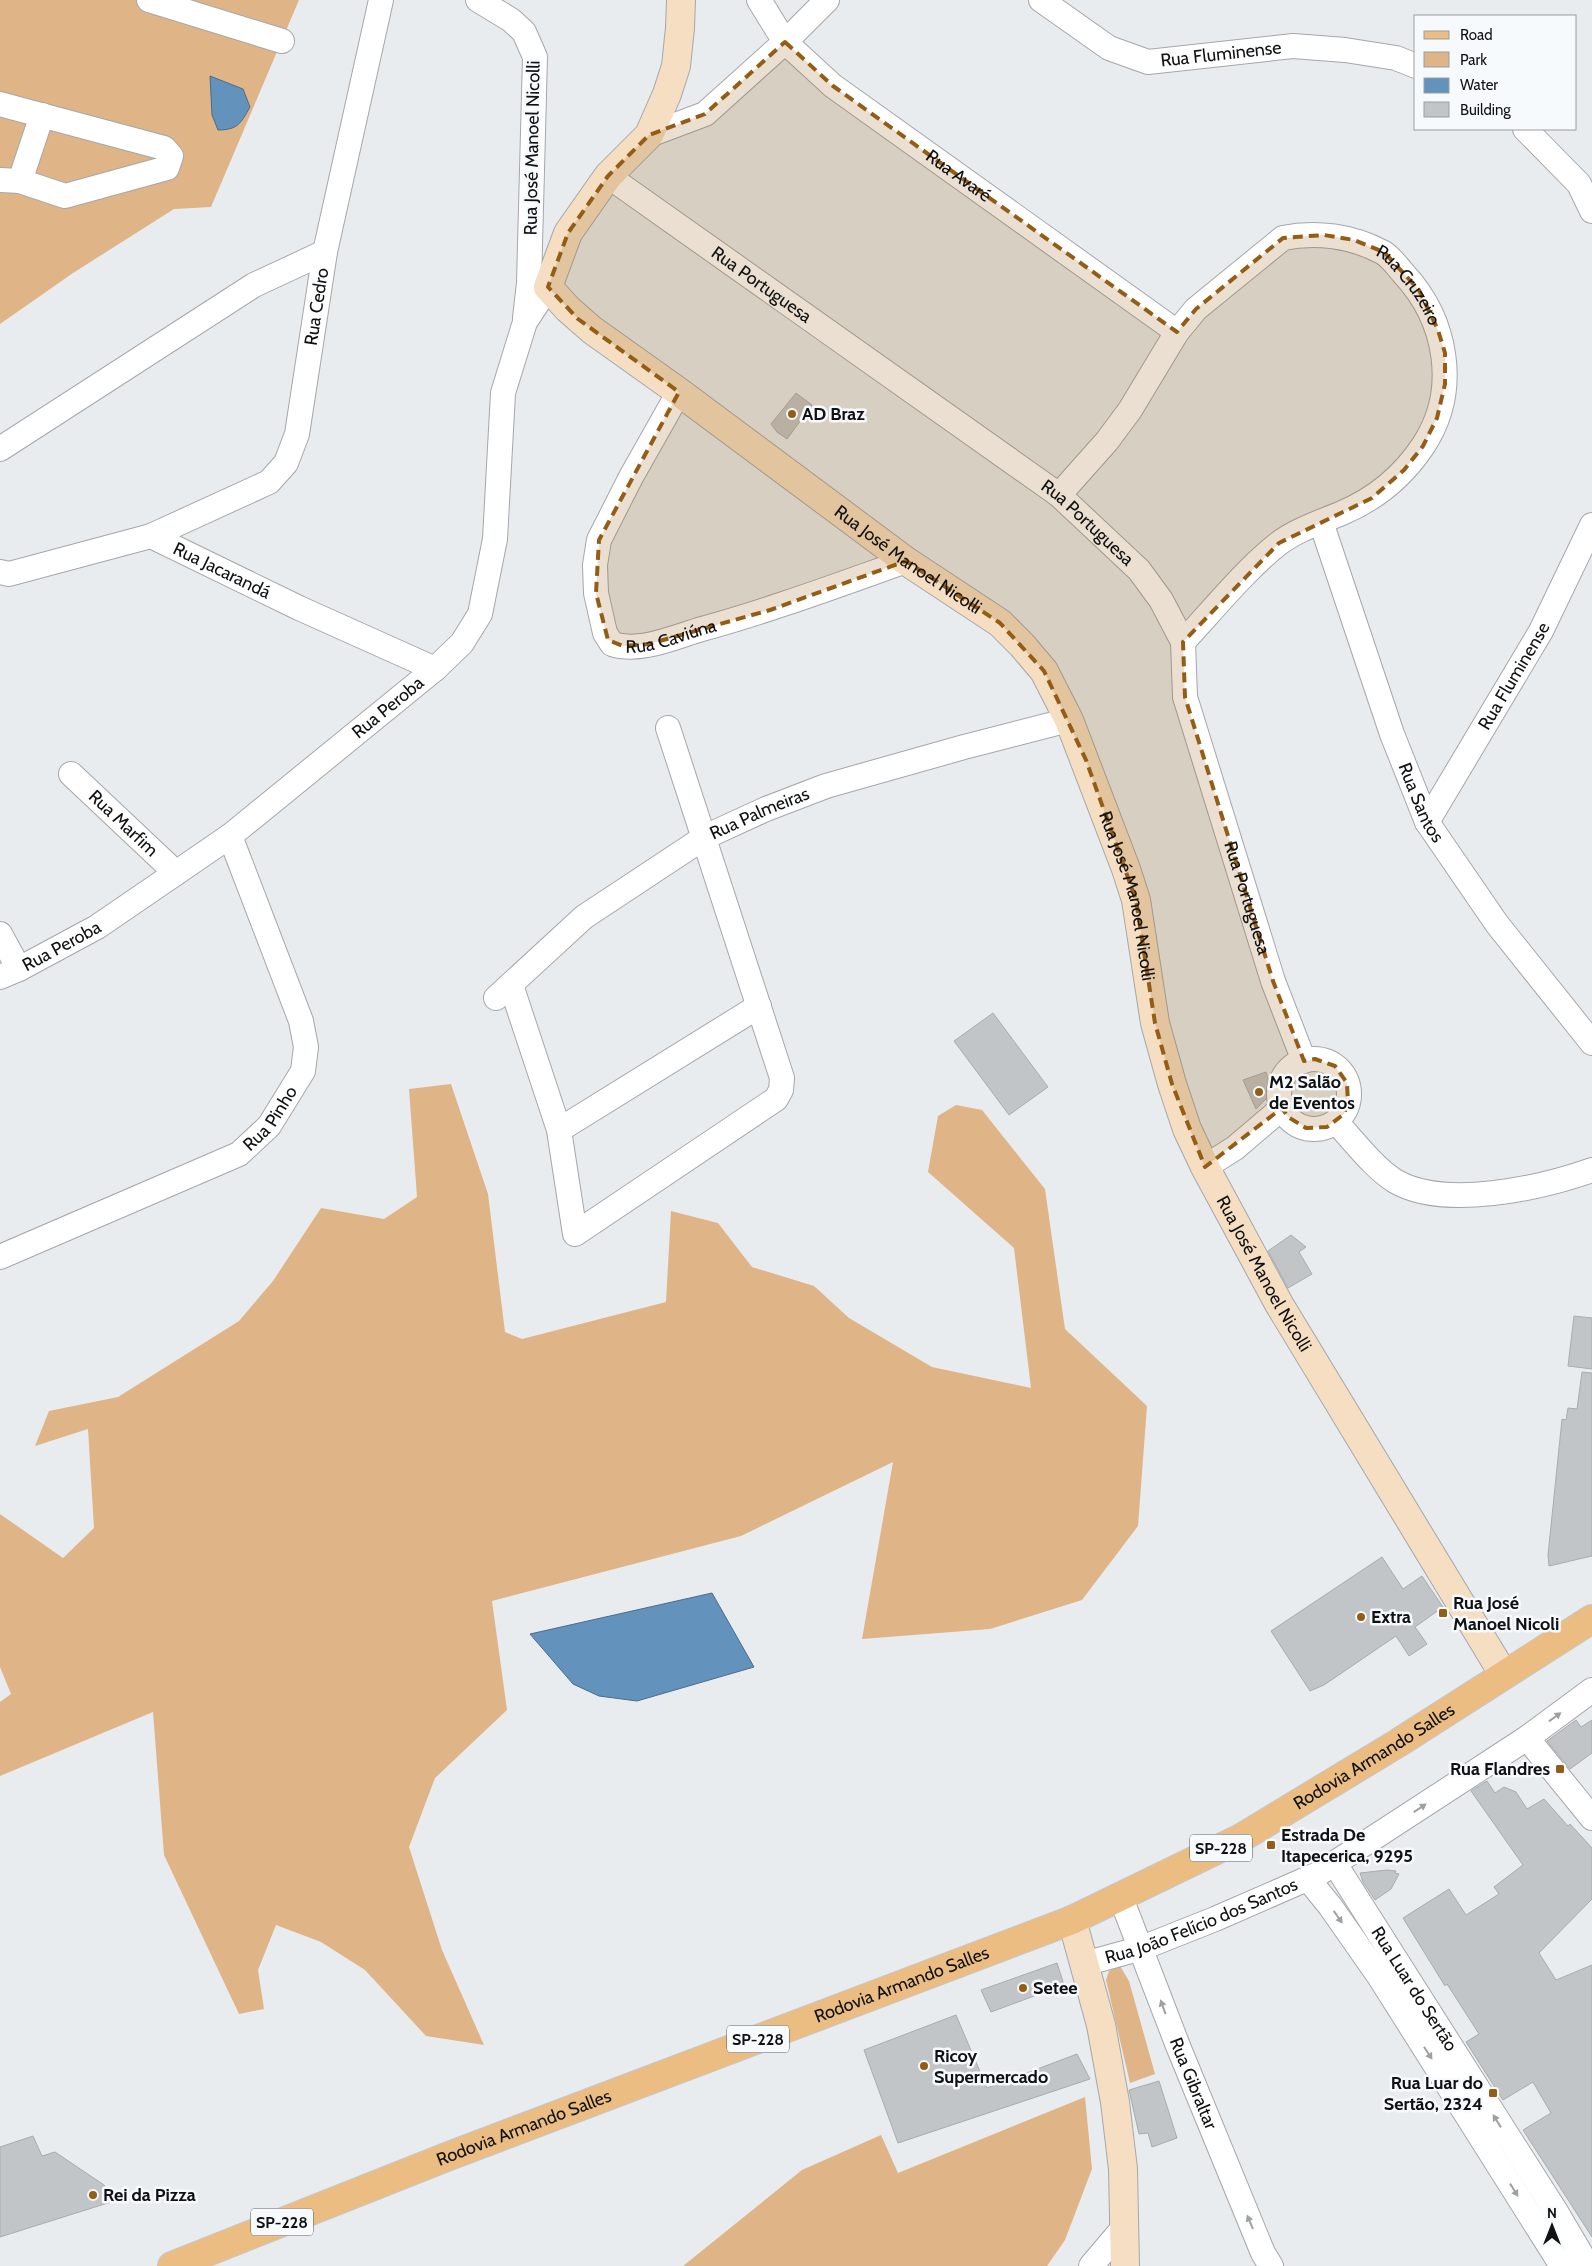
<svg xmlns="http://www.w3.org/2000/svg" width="1592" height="2266" viewBox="0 0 1592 2266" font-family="Cabin,sans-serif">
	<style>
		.green { fill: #dfb487 }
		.water { fill: #6393bc; stroke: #4a6c89 }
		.building { fill: #c2c5c7; stroke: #a9acaf }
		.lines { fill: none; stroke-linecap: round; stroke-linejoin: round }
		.street-casing { stroke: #a4a7aa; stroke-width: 26 }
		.secondary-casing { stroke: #a4a7aa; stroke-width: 30 }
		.primary-casing { stroke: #c6c6c6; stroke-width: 30 }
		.street { stroke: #fff; stroke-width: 24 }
		.secondary { stroke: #f5dec1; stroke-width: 28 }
		.primary { stroke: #ebbd83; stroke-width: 28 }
		.oneway { fill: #9fa0a0 }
		.marked { fill: #945d15; fill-opacity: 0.2; stroke: #945d15; stroke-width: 4; stroke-dasharray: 10 6; stroke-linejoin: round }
		.poi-dot { fill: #945d15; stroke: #f7fafd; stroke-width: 2 }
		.labels { text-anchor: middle; stroke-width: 5; stroke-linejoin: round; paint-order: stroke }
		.shield { fill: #f7fafd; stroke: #555758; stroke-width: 1 }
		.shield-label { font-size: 16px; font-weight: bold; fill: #101112 }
		.street-label { font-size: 18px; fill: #101112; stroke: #f7fafd }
		.poi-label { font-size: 18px; font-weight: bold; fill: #101112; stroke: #f7fafd; text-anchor: start }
	</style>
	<rect width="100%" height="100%" fill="#e9ecef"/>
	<!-- green -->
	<path class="green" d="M0,0H299L211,207L174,209L73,273L0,324Z
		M451,1084L488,1194L505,1332L522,1339L666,1302L671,1211L718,1223L752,1267L814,1286L849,1318L932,1367L1031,1388L1014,1248L928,1172L938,1116L956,1105L982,1110L1045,1189L1065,1329L1147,1406L1138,1526L1082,1600L990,1629L862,1639L893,1462L741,1536L492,1601L507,1710L435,1778L409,1847L442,1950L484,2045L426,2036L365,1970L321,1942L276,1925L258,1970L264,2009L239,2014L164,1855L153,1712L0,1776V1702L11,1694L0,1667V1514L63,1558L94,1528L88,1429L35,1446L49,1411L118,1397L239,1321L273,1281L321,1208L384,1219L417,1197L409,1089Z
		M1120,1966L1129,1981L1155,2074L1130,2083L1106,1980L1109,1971Z
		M1085,2097L1092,2169L1065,2240L1047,2266H683L802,2170L881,2135L898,2173Z"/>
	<!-- water -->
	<path class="water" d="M210,76L243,89L250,107C241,123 238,130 218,130L212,115Z
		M712,1593L754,1667L637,1701L599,1696L573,1684L530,1634Z"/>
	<!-- building -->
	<path class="building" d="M796,393L812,405L787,439L777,432L771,424Z
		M993,1013L1048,1087L1009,1115L954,1041Z
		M1266,1072L1271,1089L1269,1096L1256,1109L1243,1080Z
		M1291,1235L1306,1247L1299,1252L1312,1274L1288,1288L1268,1251Z
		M1574,1316L1592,1318V1369L1568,1366Z
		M1582,1372L1592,1373V1556L1549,1566L1548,1555L1562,1419L1566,1420L1568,1408L1577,1409Z
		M1382,1557L1403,1589L1422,1576L1443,1607L1415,1627L1427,1644L1409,1656L1396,1636L1324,1685L1310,1691L1271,1631Z
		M1576,1720L1581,1727L1592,1720V1753L1570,1769L1547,1741Z
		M1487,1781L1495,1793L1504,1787L1516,1792L1527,1809L1544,1799L1568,1826L1570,1824L1592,1848V1899L1539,1953L1556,1980L1592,1965V2237L1523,2130L1551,2113L1533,2082L1503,2100L1466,2042L1479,2034L1447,1984L1445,1986L1403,1918L1449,1889L1466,1915L1499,1894L1494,1887L1523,1865L1471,1791Z
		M1387,1870L1396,1871L1395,1873L1399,1874L1391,1889L1375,1900L1363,1882L1360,1873Z
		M1057,1963L1064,1985L991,2012L981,1990Z
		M956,2015L987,2088L1077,2054L1090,2079L898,2143L864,2050Z
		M1159,2081L1177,2138L1152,2147L1148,2133L1139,2134L1129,2090Z
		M33,2136L42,2156L55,2152L104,2185L111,2202L0,2237V2147Z"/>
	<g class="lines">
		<defs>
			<g id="street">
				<path d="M149,0L282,41"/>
				<path d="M478,0L511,20L524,32L535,57L529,283L525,318"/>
				<path id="s1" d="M759,0L785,42L833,86L1177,332"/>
				<path id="s2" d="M1041,0L1109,48L1148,62L1293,46L1345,50L1396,58L1416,66"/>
				<path d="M0,104L164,148L171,156L167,168L65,196L20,181L0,180"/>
				<path d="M1525,129L1579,184L1592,211"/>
				<path d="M649,135L705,114L785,42L827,0"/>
				<path id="s3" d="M608,176L1059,495L1139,570L1161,600L1183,642L1185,697L1273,981L1304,1061"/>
				<path d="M20,181L42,115"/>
				<path id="s4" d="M679,392L631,477L599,540L595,565L596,593L605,633L612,644C641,653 674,637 702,629C771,610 838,585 906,561"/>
				<path d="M0,449L254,285L325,252"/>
				<path id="s5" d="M1059,495L1107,441L1130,410L1177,332L1196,309L1283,238C1316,231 1352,236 1382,252C1390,256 1397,266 1403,273C1447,320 1460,390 1423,446C1403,476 1375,499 1342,513C1321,522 1296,530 1278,544C1245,570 1212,611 1183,642"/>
				<path id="s6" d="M1321,522L1392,734L1427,822L1497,924L1592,1043"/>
				<path id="s7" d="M151,536L269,482L286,463L297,434L325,252L381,0"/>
				<path id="s8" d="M0,572L9,574L151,536L299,608L435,669"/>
				<path id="s9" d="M71,774L176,873"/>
				<path id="s10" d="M1427,822L1541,631L1592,525"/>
				<path d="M0,934L19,969"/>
				<path id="s11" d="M0,977L19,969L97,927L230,836L435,669L462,643L480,614L495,539L503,393L525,322L548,287"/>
				<path d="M511,985L559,1130L575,1234L776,1099L781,1090L782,1078L668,728"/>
				<path id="s12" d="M496,998L584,917L705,837L766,809L826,786L964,747L1069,720"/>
				<circle cx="1314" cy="1094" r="35"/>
				<path d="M1336,1122C1354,1141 1373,1167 1395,1181C1444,1210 1541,1188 1592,1170"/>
				<path d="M559,1130L759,1006"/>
				<path d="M1205,1167L1235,1148L1282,1108"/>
				<path id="s13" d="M0,1257L239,1154L269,1126L303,1071L306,1047L301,1021L230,836"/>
				<path d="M1527,1738L1592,1818"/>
				<path id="s14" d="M1335,1864L1558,2215L1588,2266"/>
				<path d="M1308,1879L1330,1906L1379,1976L1562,2266"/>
				<path id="s15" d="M1121,1898L1178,2046L1263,2253L1271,2266"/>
				<path id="s16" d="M1084,1964L1142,1948L1215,1919L1318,1874L1527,1738L1592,1690"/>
				<path d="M1091,2266L1125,2226"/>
			</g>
			<g id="secondary">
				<path id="s17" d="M681,0L680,28L676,66L667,94L649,135L608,176L568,233L548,287L568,309L592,330L679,392L906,561L1000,623L1022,645L1044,671L1069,720L1126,869L1136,900L1155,1023L1172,1084L1187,1129L1205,1167L1279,1304L1504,1675"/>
				<path d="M1072,1920L1101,2025L1115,2102L1123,2169L1125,2266"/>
			</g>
			<g id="primary">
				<path id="s18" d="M172,2266L449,2156L1072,1920L1241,1838L1398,1743L1592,1619"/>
			</g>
		</defs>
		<!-- street casing -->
		<use href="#street" class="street-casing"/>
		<!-- secondary casing -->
		<use href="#secondary" class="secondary-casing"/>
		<!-- primary casing -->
		<use href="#primary" class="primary-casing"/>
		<!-- street -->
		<use href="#street" class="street"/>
		<!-- secondary -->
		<use href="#secondary" class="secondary"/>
		<!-- primary -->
		<use href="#primary" class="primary"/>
	</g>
	<!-- one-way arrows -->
	<defs><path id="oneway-solid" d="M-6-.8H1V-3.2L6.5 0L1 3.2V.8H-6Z" transform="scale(1.25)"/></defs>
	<g class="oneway">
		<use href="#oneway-solid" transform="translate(1555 1717) rotate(-36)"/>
		<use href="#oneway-solid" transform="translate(1420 1808) rotate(-33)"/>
		<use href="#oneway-solid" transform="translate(1338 1917) rotate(55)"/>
		<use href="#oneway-solid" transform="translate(1163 2007) rotate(-110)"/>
		<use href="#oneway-solid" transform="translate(1428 2053) rotate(57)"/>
		<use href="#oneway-solid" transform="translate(1497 2121) rotate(-122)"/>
		<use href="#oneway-solid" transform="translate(1514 2190) rotate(58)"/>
		<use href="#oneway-solid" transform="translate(1250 2222) rotate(-113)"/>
	</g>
	<!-- marked area -->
	<path class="marked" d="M785,42L833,86L1177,332L1196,309L1283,238L1324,235L1354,240L1384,252L1419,290L1438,330L1445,353V384L1437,418L1423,446L1404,470L1372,498L1279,543L1183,642L1185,697L1273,981L1304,1061L1315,1059L1335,1066L1347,1083L1348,1104L1344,1114L1327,1127L1306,1128L1288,1117L1282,1108L1205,1167L1172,1084L1155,1023L1136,900L1086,760L1044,671L1000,623L906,561L770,610L649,644L623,646L608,640L596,593L599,540L679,392L578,319L548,287L568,233L608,176L649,135L705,114Z"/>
	<!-- markers -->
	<g class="poi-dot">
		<circle cx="792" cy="414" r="5"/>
		<circle cx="1259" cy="1092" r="5"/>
		<rect x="1438" y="1608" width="10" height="10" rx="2.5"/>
		<circle cx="1361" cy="1617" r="5"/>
		<rect x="1555" y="1764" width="10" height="10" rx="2.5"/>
		<rect x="1266" y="1840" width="10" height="10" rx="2.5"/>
		<circle cx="1023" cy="1988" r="5"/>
		<circle cx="924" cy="2066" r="5"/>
		<rect x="1488" y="2088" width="10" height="10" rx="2.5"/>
		<circle cx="93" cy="2195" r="5"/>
	</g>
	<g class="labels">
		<!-- shield labels -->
		<g class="shield">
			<rect x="1190" y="1834.5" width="62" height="27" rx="4"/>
			<rect x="727" y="2025.5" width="62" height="27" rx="4"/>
			<rect x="251" y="2208.5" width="62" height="27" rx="4"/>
		</g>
		<g class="shield-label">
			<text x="1221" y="1854">SP-228</text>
			<text x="758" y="2045">SP-228</text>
			<text x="282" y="2228">SP-228</text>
		</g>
		<!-- street labels -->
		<g class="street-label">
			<text dy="6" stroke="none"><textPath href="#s2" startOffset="198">Rua Fluminense</textPath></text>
			<text transform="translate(532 148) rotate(-89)" y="6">Rua José Manoel Nicolli</text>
			<text dy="6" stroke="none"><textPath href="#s1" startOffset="269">Rua Avaré</textPath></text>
			<text dy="6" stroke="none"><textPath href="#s3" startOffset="188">Rua Portuguesa</textPath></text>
			<text dy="6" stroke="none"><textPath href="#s5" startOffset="489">Rua Cruzeiro</textPath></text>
			<text dy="6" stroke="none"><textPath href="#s7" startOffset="315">Rua Cedro</textPath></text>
			<text dy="6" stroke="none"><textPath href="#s3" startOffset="592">Rua Portuguesa</textPath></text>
			<text dy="6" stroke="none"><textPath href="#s17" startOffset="778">Rua José Manoel Nicolli</textPath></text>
			<text dy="6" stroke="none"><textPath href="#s8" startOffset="235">Rua Jacarandá</textPath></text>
			<text dy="6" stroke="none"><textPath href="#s4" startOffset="336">Rua Caviúna</textPath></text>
			<text dy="6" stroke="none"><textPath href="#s10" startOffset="170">Rua Fluminense</textPath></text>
			<text dy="6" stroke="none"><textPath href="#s11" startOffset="474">Rua Peroba</textPath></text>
			<text dy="6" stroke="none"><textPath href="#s6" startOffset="298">Rua Santos</textPath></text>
			<text dy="6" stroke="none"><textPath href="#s12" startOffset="324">Rua Palmeiras</textPath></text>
			<text dy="6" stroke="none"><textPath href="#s9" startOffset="72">Rua Marfim</textPath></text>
			<text dy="6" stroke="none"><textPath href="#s17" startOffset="1196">Rua José Manoel Nicolli</textPath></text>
			<text dy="6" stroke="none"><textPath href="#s3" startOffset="1012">Rua Portuguesa</textPath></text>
			<text dy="6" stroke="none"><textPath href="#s11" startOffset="69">Rua Peroba</textPath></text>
			<text dy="6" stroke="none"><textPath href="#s13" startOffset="308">Rua Pinho</textPath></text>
			<text dy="6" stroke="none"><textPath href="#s17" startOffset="1601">Rua José Manoel Nicolli</textPath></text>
			<text dy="6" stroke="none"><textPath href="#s18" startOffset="1308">Rodovia Armando Salles</textPath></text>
			<text dy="6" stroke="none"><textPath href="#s16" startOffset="125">Rua João Felício dos Santos</textPath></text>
			<text dy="6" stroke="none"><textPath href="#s18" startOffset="782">Rodovia Armando Salles</textPath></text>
			<text dy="6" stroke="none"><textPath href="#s14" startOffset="148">Rua Luar do Sertão</textPath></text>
			<text dy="6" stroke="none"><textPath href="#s15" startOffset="199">Rua Gibraltar</textPath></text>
			<text dy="6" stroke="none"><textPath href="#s18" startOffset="378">Rodovia Armando Salles</textPath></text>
		</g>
		<!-- poi labels -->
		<g class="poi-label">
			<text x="802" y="420">AD Braz</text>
			<text x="1269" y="1088">M2 Salão<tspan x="1269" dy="21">de Eventos</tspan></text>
			<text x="1453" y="1609">Rua José<tspan x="1453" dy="21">Manoel Nicoli</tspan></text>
			<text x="1371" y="1623">Extra</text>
			<text x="1550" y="1775" text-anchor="end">Rua Flandres</text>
			<text x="1281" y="1841">Estrada De<tspan x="1281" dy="21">Itapecerica, 9295</tspan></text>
			<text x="1033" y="1994">Setee</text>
			<text x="934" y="2062">Ricoy<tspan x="934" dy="21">Supermercado</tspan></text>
			<text x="1483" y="2089" text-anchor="end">Rua Luar do<tspan x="1483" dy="21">Sertão, 2324</tspan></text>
			<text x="103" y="2201">Rei da Pizza</text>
		</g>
	</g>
	<!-- legend -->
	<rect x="1414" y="15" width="162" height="115" fill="#f7fafd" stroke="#9b9d9f"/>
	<rect x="1424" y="31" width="25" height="8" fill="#ebbd83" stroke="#9b9d9f"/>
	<text x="1460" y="40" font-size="15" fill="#101112">Road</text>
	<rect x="1424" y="52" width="25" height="15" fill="#dfb487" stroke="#9b9d9f"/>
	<text x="1460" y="65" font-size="15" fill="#101112">Park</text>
	<rect x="1424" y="78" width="25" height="15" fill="#6393bc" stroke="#9b9d9f"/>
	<text x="1460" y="90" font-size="15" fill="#101112">Water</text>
	<rect x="1424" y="102" width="25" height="15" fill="#c2c5c7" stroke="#9b9d9f"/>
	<text x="1460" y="115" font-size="15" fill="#101112">Building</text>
	<!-- north arrow -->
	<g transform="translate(1552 2226)" stroke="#f7fafd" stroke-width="4" paint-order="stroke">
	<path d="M0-4L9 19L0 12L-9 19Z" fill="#101112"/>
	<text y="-8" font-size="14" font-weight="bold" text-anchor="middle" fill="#101112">N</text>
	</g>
</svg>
